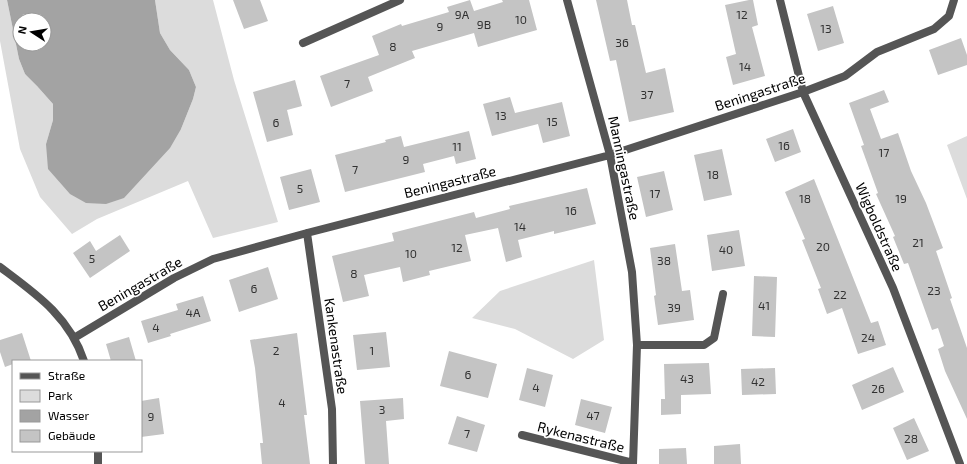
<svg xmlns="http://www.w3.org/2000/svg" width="967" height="464" viewBox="0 0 967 464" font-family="'Exo 2',sans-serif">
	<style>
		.green { fill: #dcdcdc }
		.water { fill: #a3a3a3; fill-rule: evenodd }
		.building { fill: #c4c4c4 }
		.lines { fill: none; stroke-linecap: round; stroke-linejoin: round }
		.minor { stroke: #555; stroke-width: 8 }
		.labels { text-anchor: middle; stroke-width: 3.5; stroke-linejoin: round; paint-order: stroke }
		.number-label { font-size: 12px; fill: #313131 }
		.street-label { font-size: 14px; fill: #000; stroke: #fff }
	</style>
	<rect width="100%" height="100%" fill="#fff"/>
	<!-- green -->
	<path class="green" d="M0,0H7L19,59L25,74L37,86L53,104V120L46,144L181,129L193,99L196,87L189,70L170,50L160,33L155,0H213L234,80L278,222L213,238L188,181L97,219L72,234L40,197L20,149L0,41Z
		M967,136V199L947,145Z
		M594,260L604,340L573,359L515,329L472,318L500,291Z"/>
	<!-- water -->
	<path class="water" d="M7,0H155L160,33L170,50L189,70L196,87L193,99L181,129L170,148L124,198L106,204L86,203L70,194L48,169L46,144L53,120V104L37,86L25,74L19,59ZM20,20H44V44H20Z"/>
	<!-- building -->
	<path class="building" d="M233,0H260L268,21L244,29Z
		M470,0L474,11L503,2L502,0H529L537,30L478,47L474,33L412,51L415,58L368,77L373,91L331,107L320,76L379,55L372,36L401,24L402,26L449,12L447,7Z
		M596,0H627L632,25H635L646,73L665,68L674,112L629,122L616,60L610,61Z
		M749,0H753L758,25L752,27L765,76L733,85L726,57L736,54L725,5Z
		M833,6L844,43L818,51L807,14Z
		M961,38L967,55V65L938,75L929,50Z
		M295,80L302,106L287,110L293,135L267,142L253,92Z
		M884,90L889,102L870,109L881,139L898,133L911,171L926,203L943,248L936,251L952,298L950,299L967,348V419L945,371L938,349L944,346L938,328L932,330L908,263L904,264L893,237L895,236L876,194L878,193L861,146L864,145L849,103Z
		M510,97L515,113L562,102L570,136L543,143L538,124L492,136L483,104Z
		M793,129L801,152L775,162L766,139Z
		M469,131L476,159L456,164L454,156L423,164L425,172L345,192L335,155L386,142L385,140L401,136L404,147Z
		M722,149L732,195L704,201L694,155Z
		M311,169L320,202L289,210L280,177Z
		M664,171L673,210L646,217L637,177Z
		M814,179L871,323L878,321L886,345L858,354L842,308L827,314L818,289L821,288L802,240L805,239L785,192Z
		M587,188L596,224L554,234V231L518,240L522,257L506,262L498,228L465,235L471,261L429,271L430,275L403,282L400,267L364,275L369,296L343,302L332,256L394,241L392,233L474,212L476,218L510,209L509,206Z
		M739,230L745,266L712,271L707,235Z
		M120,235L130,251L90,278L73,253L90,241L96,251Z
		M675,244L682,291L690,290L694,320L658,325L654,296L656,295L650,248Z
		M268,267L278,299L239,312L229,280Z
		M754,276L777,277L775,337L752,336Z
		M203,296L211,321L170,334L171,336L148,343L141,321L178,310L176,304Z
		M386,332L390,367L357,370L353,335Z
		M22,333L31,361H13V364L5,367L0,352V340Z
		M297,333L307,415H304L310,464H262L260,443H263L255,368L250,340Z
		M129,337L136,361H111L106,344Z
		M449,351L497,364L488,398L440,386Z
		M709,363L711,394L681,395V414L661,415V399H665L664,364Z
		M893,367L904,392L862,410L852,385Z
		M527,368L553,375L545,407L519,400Z
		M775,368L776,394L742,395L741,369Z
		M159,398L164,434L141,437V401Z
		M403,398L404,419L386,421L389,464H365L360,401Z
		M581,399L612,407L605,433L575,425Z
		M457,416L485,425L477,452L448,444Z
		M914,418L929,451L907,460L893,428Z
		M740,444L741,464H714V446Z
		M686,448L687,464H659V449Z"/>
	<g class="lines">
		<!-- minor -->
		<path class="minor" d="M567,0L610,155L632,272L637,345L633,464
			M780,0L803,92L893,288L960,464
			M303,43L400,0
			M307,233L332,409L333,464
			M0,267C36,294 69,316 84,361
			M74,338L174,278L213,259L307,233L610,155L803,92L845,76L877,52L934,29L949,16L954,0
			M637,345H704L714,338L723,294
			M522,435L633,463
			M98,451V464"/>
	</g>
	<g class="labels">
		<!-- number labels -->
		<g class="number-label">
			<text x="462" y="19">9A</text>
			<text x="742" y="19">12</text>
			<text x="521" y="24">10</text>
			<text x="484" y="29">9B</text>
			<text x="440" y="31">9</text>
			<text x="826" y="33">13</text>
			<text x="622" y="47">36</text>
			<text x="393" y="51">8</text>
			<text x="745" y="71">14</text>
			<text x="347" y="88">7</text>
			<text x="647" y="99">37</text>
			<text x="501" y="120">13</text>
			<text x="552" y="126">15</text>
			<text x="276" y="127">6</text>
			<text x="784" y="150">16</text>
			<text x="457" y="151">11</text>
			<text x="884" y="157">17</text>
			<text x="406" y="164">9</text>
			<text x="355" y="174">7</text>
			<text x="713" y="179">18</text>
			<text x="300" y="193">5</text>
			<text x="655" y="198">17</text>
			<text x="805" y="203">18</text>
			<text x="901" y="203">19</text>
			<text x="571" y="215">16</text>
			<text x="520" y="231">14</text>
			<text x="918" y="247">21</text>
			<text x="823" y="251">20</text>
			<text x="457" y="252">12</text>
			<text x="726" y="254">40</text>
			<text x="411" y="258">10</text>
			<text x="92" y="263">5</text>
			<text x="664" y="265">38</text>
			<text x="354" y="278">8</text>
			<text x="254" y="293">6</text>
			<text x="934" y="295">23</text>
			<text x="840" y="299">22</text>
			<text x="764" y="310">41</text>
			<text x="674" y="312">39</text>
			<text x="193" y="317">4A</text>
			<text x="156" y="332">4</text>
			<text x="868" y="342">24</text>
			<text x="276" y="355">2</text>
			<text x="372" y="355">1</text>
			<text x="468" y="379">6</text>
			<text x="687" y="383">43</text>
			<text x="758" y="386">42</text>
			<text x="536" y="392">4</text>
			<text x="878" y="393">26</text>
			<text x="282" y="407">4</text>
			<text x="382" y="414">3</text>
			<text x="593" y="420">47</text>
			<text x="151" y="421">9</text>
			<text x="467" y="438">7</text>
			<text x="911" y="443">28</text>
		</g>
		<!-- street labels -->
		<g class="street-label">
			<text transform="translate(760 92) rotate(-18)" y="5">Beningastraße</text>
			<text transform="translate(624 168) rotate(78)" y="5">Manningastraße</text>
			<text transform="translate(450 182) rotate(-14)" y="5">Beningastraße</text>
			<text transform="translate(879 227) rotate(66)" y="5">Wigboldstraße</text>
			<text transform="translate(140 284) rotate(-30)" y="5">Beningastraße</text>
			<text transform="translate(336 346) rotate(82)" y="5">Kankenastraße</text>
			<text transform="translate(581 437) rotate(14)" y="5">Rykenastraße</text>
		</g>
	</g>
	<!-- legend -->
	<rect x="12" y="360" width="130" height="92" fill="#ffffff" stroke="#999999"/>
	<rect x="20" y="373" width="20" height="6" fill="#555555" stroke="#999999"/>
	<text x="48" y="380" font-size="12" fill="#000000">Straße</text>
	<rect x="20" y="390" width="20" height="12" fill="#dcdcdc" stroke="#999999"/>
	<text x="48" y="400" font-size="12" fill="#000000">Park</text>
	<rect x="20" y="410" width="20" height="12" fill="#a3a3a3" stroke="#999999"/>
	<text x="48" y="420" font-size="12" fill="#000000">Wasser</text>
	<rect x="20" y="430" width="20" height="12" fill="#c4c4c4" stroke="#999999"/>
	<text x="48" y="440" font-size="12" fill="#000000">Gebäude</text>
	<!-- north arrow -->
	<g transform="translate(32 32) rotate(282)"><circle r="19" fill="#ffffff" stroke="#999999"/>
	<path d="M0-3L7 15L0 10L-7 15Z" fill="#000000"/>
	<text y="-6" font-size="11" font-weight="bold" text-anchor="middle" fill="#000000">N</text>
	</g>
</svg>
